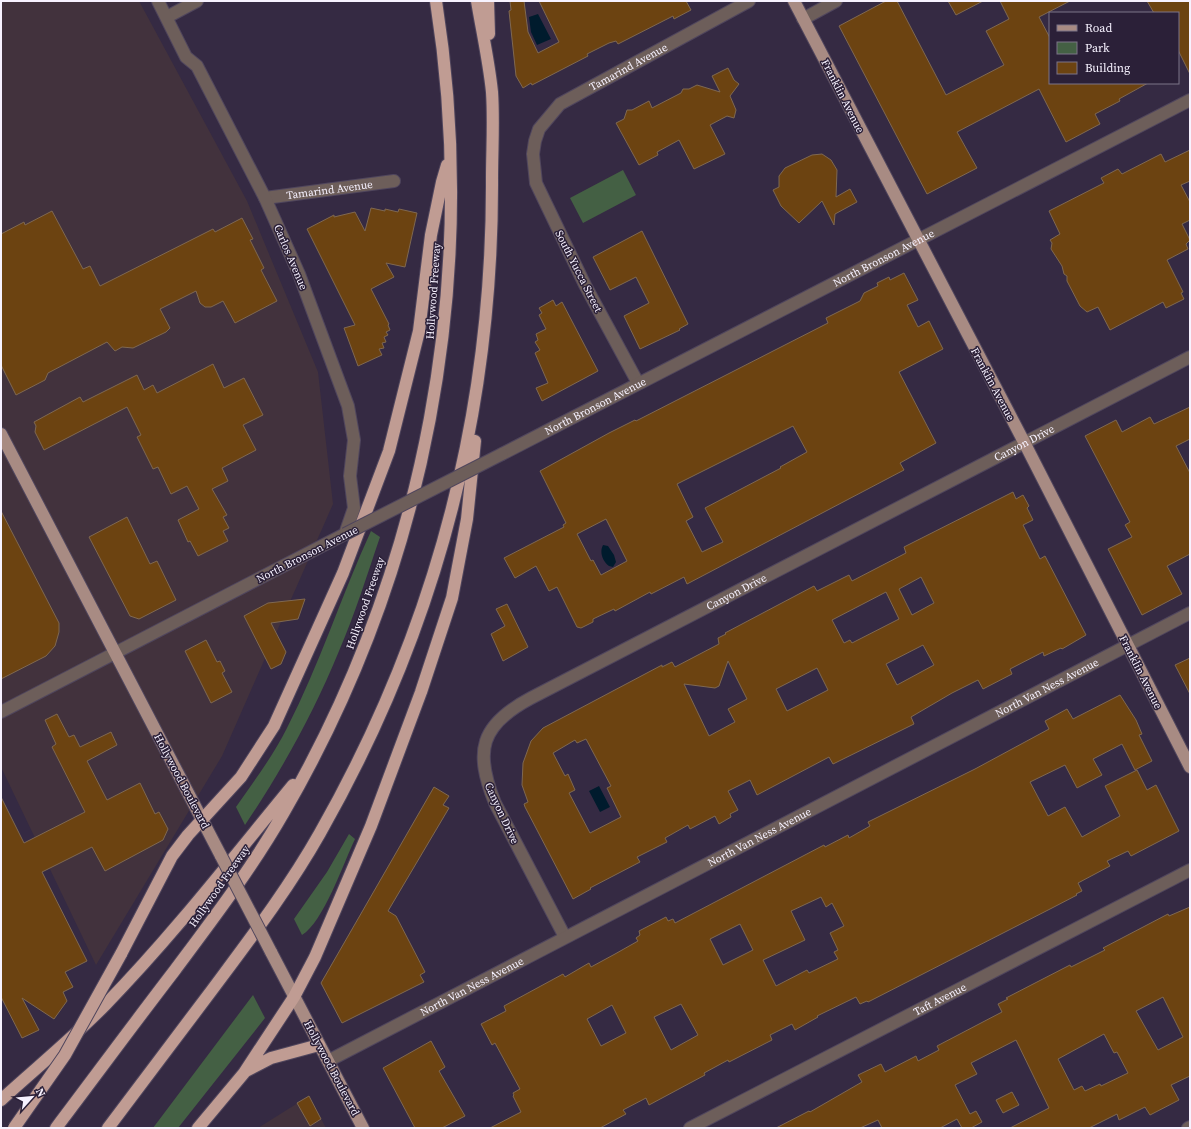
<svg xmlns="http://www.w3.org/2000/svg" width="1191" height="1129" viewBox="0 0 1191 1129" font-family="'Source Serif 4',serif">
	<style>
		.commercial { fill: #42323d }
		.green { fill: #446044 }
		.water { fill: #001b2d }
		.building { fill: #6c4311; stroke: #7f6851; fill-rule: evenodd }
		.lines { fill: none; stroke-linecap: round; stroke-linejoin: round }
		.minor-casing { stroke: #50465d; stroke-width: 14 }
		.major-casing { stroke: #50465d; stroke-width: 14 }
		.highway-casing { stroke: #50465d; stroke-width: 14 }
		.minor { stroke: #6d5e5a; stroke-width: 12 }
		.major { stroke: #a88b83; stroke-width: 12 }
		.highway { stroke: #c09c93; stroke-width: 12 }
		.minor-bridge-casing { stroke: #50465d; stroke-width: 14; stroke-linecap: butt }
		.major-bridge-casing { stroke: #50465d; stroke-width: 14; stroke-linecap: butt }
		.highway-bridge-casing { stroke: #50465d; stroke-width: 14; stroke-linecap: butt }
		.minor-bridge { stroke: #6d5e5a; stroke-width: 12 }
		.major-bridge { stroke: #a88b83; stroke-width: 12 }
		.highway-bridge { stroke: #c09c93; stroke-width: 12 }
		.labels { text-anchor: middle; stroke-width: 3; stroke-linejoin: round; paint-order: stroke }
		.street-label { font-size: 11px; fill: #f7f2ff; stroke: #2b2038 }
	</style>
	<rect width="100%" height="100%" fill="#352a43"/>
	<!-- commercial -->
	<path class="commercial" d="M1,1H139L247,201L318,372L333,504L222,756L96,965L1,767Z
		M309,1096L326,1128H258Z"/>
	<!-- green -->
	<path class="green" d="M623,170L636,195L583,223L570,198Z
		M371,531L380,537C367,575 355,614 339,651C314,712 282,770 245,825L236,807C254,781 273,756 287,728C320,664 341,596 371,531Z
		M349,834L355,839C344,862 323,923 302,935L294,919L327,872Z
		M253,995L265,1018L178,1128H153Z"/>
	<!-- water -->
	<path class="water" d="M538,14L551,39L537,45L531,32L529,17Z
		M603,545L608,546L614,555L616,562L613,567L609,566C603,561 599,553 603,545Z
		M599,786L610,807L600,812L589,791Z"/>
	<!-- building -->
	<path class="building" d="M510,1H524L528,32L538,53L559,42L539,1H686L691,10L674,19L673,16L618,44L616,41L609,43L587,54L588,56L532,85L531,83L523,88L516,76L509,11L511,10Z
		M886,1H897L946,95L1004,65L986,31L1009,19L1000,1H1070L1039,17L1050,38V83H1148L1119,99L1120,101L1095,114L1100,124L1066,142L1039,89L957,132L977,168L927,194L839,26Z
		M948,1H983L956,15Z
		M1147,1H1190V74L1178,50V13H1154Z
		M728,68L734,80L739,84L730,96L736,110L734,118L727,116L710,125L725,154L694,169L679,140L657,152L658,155L639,165L616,123L624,119L627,110H632L649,101L652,108L681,93L683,89H689L697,85L720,92L712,76Z
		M1190,150V181L1181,185L1190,202V220L1182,224L1190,240L1186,244L1188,249L1167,260L1183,292L1181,293L1184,299L1166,308L1163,302L1110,330L1098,307L1087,312L1080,306L1067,281V276L1064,274L1062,266L1051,249L1052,243L1050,240L1060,234L1049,211L1104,183L1101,178L1118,169L1122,174L1161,154L1165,162Z
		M822,154L831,160L837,170L836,197L850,189L857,202L835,214L834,225L822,201L799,223L781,206L773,190L779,187V176L785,168L812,155Z
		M371,208L385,211V209L398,212L399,209L417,213L405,267L386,263L394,277L371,289L389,324L388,325L390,330L386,332L388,335L384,337L386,342L382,343L384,348L379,349L382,355L358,366L344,328L355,325L307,229L334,215V217L355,212L365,231Z
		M52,211L83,269L90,266L100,286L213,229L215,232L242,218L253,239L250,240L264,268L261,270L277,301L235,323L223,301L211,307H205L200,303L196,291L160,309L170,328L166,332L133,348L122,347L115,351L107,342L48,373L45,380L16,395L1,365V234L24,222L25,225Z
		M642,231L688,324L679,329L680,330L640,349L624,316L649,303L636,277L610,290L593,257Z
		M904,273L918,300L907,305L918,327L929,321L943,349L899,372L936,443L900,463L904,470L687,584L684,577L651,594L650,592L615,611L614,609L593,619V622L581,628L577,627L557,587L549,591L536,566L515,578L504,558L564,527L563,525L566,523L540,471L609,433L635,420L636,421L828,323L826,318L860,301L864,293L878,286L877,283L889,277L890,280ZM793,426L807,452L780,467L781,468L705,508L723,542L702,552L686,521L693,517L677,484ZM606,519L627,561L601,575L593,560L591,561L577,534Z
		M553,300L556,306L562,302L598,371L542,401L536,388L548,383L535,353L540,350L535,342L538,340L536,334L546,329L539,315L542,313L539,308Z
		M213,364L224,388L244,378L263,415L243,425L256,450L222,468L228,481L212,489L227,515L223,517L229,528L223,531L228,541L198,556L190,541L188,542L178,520L199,509L187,486L171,494L158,467L153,469L137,437L141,435L127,407L44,450L35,432L36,426L34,422L80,397L83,402L137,375L144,390L153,385L157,393Z
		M1190,407V439L1176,446L1190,473V554L1167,566L1182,594L1142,615L1108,549L1132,537L1125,525L1130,522L1085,436L1116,420L1122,432L1150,417L1154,424Z
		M1013,492L1016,499L1023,495L1029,506L1027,508L1033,520L1023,525L1040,559L1045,556L1086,635L1062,649L1061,648L1044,656L1043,652L1010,669L1012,674L983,689L978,680L952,693L911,717L914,724L833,764L829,757L757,795L750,780L728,791L738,810L730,814L731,817L719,824L715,816L690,829L688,825L665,838L667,842L637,857L640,862L590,888L591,889L573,899L525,807L524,804L528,802L522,785L523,763L531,741L543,728L662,665V667L672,662L675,667L719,644L718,638L726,634L725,633L814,586L817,591L849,575L852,581L906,553L904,547ZM921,577L934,603L912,615L899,589ZM886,592L899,619L852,643L850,640L844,643L832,620ZM923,645L934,665L897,685L886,664ZM728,661L747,699L728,709L735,722L709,736L684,684L715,688L719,686ZM817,668L828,690L787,711L776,689ZM586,739L611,786L607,788L621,817L590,833L569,793L575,790L568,774L565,776L553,753L575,740L577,743Z
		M1,511L59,623V632L55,646L46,656L1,679Z
		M127,517L150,564L157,561L176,600L139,619L130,616L89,537Z
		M305,599L298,619L271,623L286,652L281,664L271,669L244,616L268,603Z
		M507,604L528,647L503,661L491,634L505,626L496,609Z
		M206,640L217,662L220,661L225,671L222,673L232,692L211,703L185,651Z
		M1190,658V694L1175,665Z
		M1120,695L1136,720L1142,734L1139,735L1152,761L1135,770L1122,744L1093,759L1102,775L1077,788L1065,765L1030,782L1048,816L1065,807L1082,837L1120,816L1105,786L1137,770L1147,790L1156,785L1179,831L1131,856L1128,851L1107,861L1110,866L1078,883L1082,891L1076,894L1077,895L1052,908L868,1002L867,1001L860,1004L856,997L817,1016L818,1017L795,1030L792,1024L770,1035L772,1040L729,1062L728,1060L704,1073L705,1075L649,1105L646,1098L623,1110L626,1114L600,1128H490L521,1112L513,1096L514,1095L513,1093L520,1089L495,1043L492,1045L481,1024L506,1011L504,1006L563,974L565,977L589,963L591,967L615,954L638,941L636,938L640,935L639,931L666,917L668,921L673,919L675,923L824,845L825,847L848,835L849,838L870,826L868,822L975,769L1049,729L1045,721L1067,709L1073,719ZM821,897L826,907L832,903L844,926L830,933L838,950L834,952L838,959L809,973L807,970L776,986L763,960L805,940L791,911ZM740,924L753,950L723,965L710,939ZM681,1004L698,1035L671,1050L654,1017ZM612,1005L626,1033L601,1046L587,1019Z
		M57,714L69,737L74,735L80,747L111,732L117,745L87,761L107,800L140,783L155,814L159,812L168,829L163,840L105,871L92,847L42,872L87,961L65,972L73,987L63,992L67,1001L54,1019L22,998L39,1030L22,1038L1,997V797L24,843L85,812L52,747L56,744L45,720Z
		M434,787L449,796L443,805L449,808L388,911L396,916L425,972L420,975L424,982L342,1023L321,983Z
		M1190,907V1076L1171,1085L1179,1100L1150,1115L1145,1107L1119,1120L1117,1114L1089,1128H1010L1049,1108L1016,1040L971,1063L977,1074L955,1085L970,1114L976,1111L982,1122L971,1128H962L957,1119L940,1128H882L878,1120L860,1128H776L809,1111L810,1112L862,1082L858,1075L881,1064L885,1072L916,1056L918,1061L939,1050L937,1046L1002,1012L998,1004L1008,999L1006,998L1070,965L1071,967L1105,950L1103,948L1168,914L1169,916ZM1163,997L1183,1037L1158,1050L1136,1011ZM1104,1034L1114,1053L1117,1052L1128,1073L1101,1086L1100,1084L1085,1091L1082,1086L1074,1090L1058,1059Z
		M431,1041L445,1067L439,1071L465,1116L442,1128H415L383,1068Z
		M1012,1092L1019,1105L1003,1113L996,1100Z
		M309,1096L321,1119L310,1126L297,1103Z"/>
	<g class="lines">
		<defs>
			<g id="minor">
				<path d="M167,17L197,1"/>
				<path d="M803,19L836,1"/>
				<path id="s1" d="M265,198L394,181"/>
				<path id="s2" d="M638,383L585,285L536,183L533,154L535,141L539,129L560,104L749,1"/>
				<path id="s3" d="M502,454L1190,100"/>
				<path d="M1,712L345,534L354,508L350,476L354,440L348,406L299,274L265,198L197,66L186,57L158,1"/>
				<path id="s4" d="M565,937L495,803C474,751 480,725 531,698L1190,357"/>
				<path id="s5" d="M328,1061L1190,613"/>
				<path id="s6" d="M690,1128L1190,870"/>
				<path d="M1188,1128L1190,1127"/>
			</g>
			<path id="major" d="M794,1L1024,442L1190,767
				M1,434L221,856
				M271,952L363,1128"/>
			<path id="highway" d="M488,1L489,34
				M121,954L172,856L188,835L241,777L274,726L343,573L389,451L419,331L431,235L442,182L447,165
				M246,1071L271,1058L319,1045
				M1,1100C36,1068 73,1038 106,1004C173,935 232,859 293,785
				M56,1128C96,1075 135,1022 175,970C213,919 252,868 284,812C426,567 480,280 436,1
				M108,1128C143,1082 177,1036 212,990C250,939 289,888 320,833C436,629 493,413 492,179C492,150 494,121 492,92C489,62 482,31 477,1
				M198,1128L244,1073L294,997L315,957L371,826L421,692L452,598L467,519L475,441"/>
		</defs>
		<!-- minor casing -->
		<use href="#minor" class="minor-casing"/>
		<!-- major casing -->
		<use href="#major" class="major-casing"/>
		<!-- highway casing -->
		<use href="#highway" class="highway-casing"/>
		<!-- minor -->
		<use href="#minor" class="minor"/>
		<!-- major -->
		<use href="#major" class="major"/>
		<!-- highway -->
		<use href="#highway" class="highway"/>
		<defs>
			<path id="minor-bridge" d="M345,534L502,454"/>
			<path id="major-bridge" d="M221,856L271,952"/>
			<path id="highway-bridge" d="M14,1128L65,1055L121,954"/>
		</defs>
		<!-- minor-bridge casing -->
		<use href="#minor-bridge" class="minor-bridge-casing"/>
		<!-- major-bridge casing -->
		<use href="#major-bridge" class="major-bridge-casing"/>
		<!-- highway-bridge casing -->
		<use href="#highway-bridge" class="highway-bridge-casing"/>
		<!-- minor-bridge -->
		<use href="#minor-bridge" class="minor-bridge"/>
		<!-- major-bridge -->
		<use href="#major-bridge" class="major-bridge"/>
		<!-- highway-bridge -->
		<use href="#highway-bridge" class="highway-bridge"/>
	</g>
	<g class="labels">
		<!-- street labels -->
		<g class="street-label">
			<text dy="4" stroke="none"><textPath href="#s2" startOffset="390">Tamarind Avenue</textPath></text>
			<text transform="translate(843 96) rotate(63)" y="4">Franklin Avenue</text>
			<text dy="4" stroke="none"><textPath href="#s1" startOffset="65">Tamarind Avenue</textPath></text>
			<text transform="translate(291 257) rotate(67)" y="4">Carlos Avenue</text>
			<text dy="4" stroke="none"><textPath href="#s3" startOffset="429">North Bronson Avenue</textPath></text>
			<text transform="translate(579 271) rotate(63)" y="4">South Yucca Street</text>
			<text transform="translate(433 291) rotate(-86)" y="4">Hollywood Freeway</text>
			<text transform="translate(993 384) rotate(62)" y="4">Franklin Avenue</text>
			<text dy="4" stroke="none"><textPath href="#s3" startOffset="105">North Bronson Avenue</textPath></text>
			<text dy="4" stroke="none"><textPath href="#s4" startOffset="834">Canyon Drive</textPath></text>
			<text transform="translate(307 554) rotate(-27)" y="4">North Bronson Avenue</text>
			<text dy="4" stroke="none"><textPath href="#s4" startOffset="510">Canyon Drive</textPath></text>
			<text transform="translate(365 603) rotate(-71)" y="4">Hollywood Freeway</text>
			<text transform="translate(1141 672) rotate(63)" y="4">Franklin Avenue</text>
			<text dy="4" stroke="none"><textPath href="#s5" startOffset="810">North Van Ness Avenue</textPath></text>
			<text transform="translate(182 781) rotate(62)" y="4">Hollywood Boulevard</text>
			<text transform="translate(502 813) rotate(65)" y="4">Canyon Drive</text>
			<text dy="4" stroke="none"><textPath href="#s5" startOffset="486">North Van Ness Avenue</textPath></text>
			<text transform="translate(219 886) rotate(-55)" y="4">Hollywood Freeway</text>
			<text dy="4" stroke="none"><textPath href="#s5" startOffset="162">North Van Ness Avenue</textPath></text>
			<text dy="4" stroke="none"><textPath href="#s6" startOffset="281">Taft Avenue</textPath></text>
			<text transform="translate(332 1068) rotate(62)" y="4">Hollywood Boulevard</text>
		</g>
	</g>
	<!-- border -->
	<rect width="1191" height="1129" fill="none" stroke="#f7f2ff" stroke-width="4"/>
	<!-- legend -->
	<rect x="1049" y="12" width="130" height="72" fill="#2b2038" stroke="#7d7488"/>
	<rect x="1057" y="25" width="20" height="6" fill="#a88b83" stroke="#7d7488"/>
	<text x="1085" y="32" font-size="12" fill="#f7f2ff">Road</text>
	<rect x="1057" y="42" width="20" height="12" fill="#446044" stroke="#7d7488"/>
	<text x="1085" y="52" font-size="12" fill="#f7f2ff">Park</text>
	<rect x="1057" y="62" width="20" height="12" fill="#6c4311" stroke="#7d7488"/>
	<text x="1085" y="72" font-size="12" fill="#f7f2ff">Building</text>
	<!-- north arrow -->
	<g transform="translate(32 1097) rotate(63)" stroke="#2b2038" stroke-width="3" paint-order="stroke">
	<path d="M0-3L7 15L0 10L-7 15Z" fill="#f7f2ff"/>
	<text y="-6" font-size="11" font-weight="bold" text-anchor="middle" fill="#f7f2ff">N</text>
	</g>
</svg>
